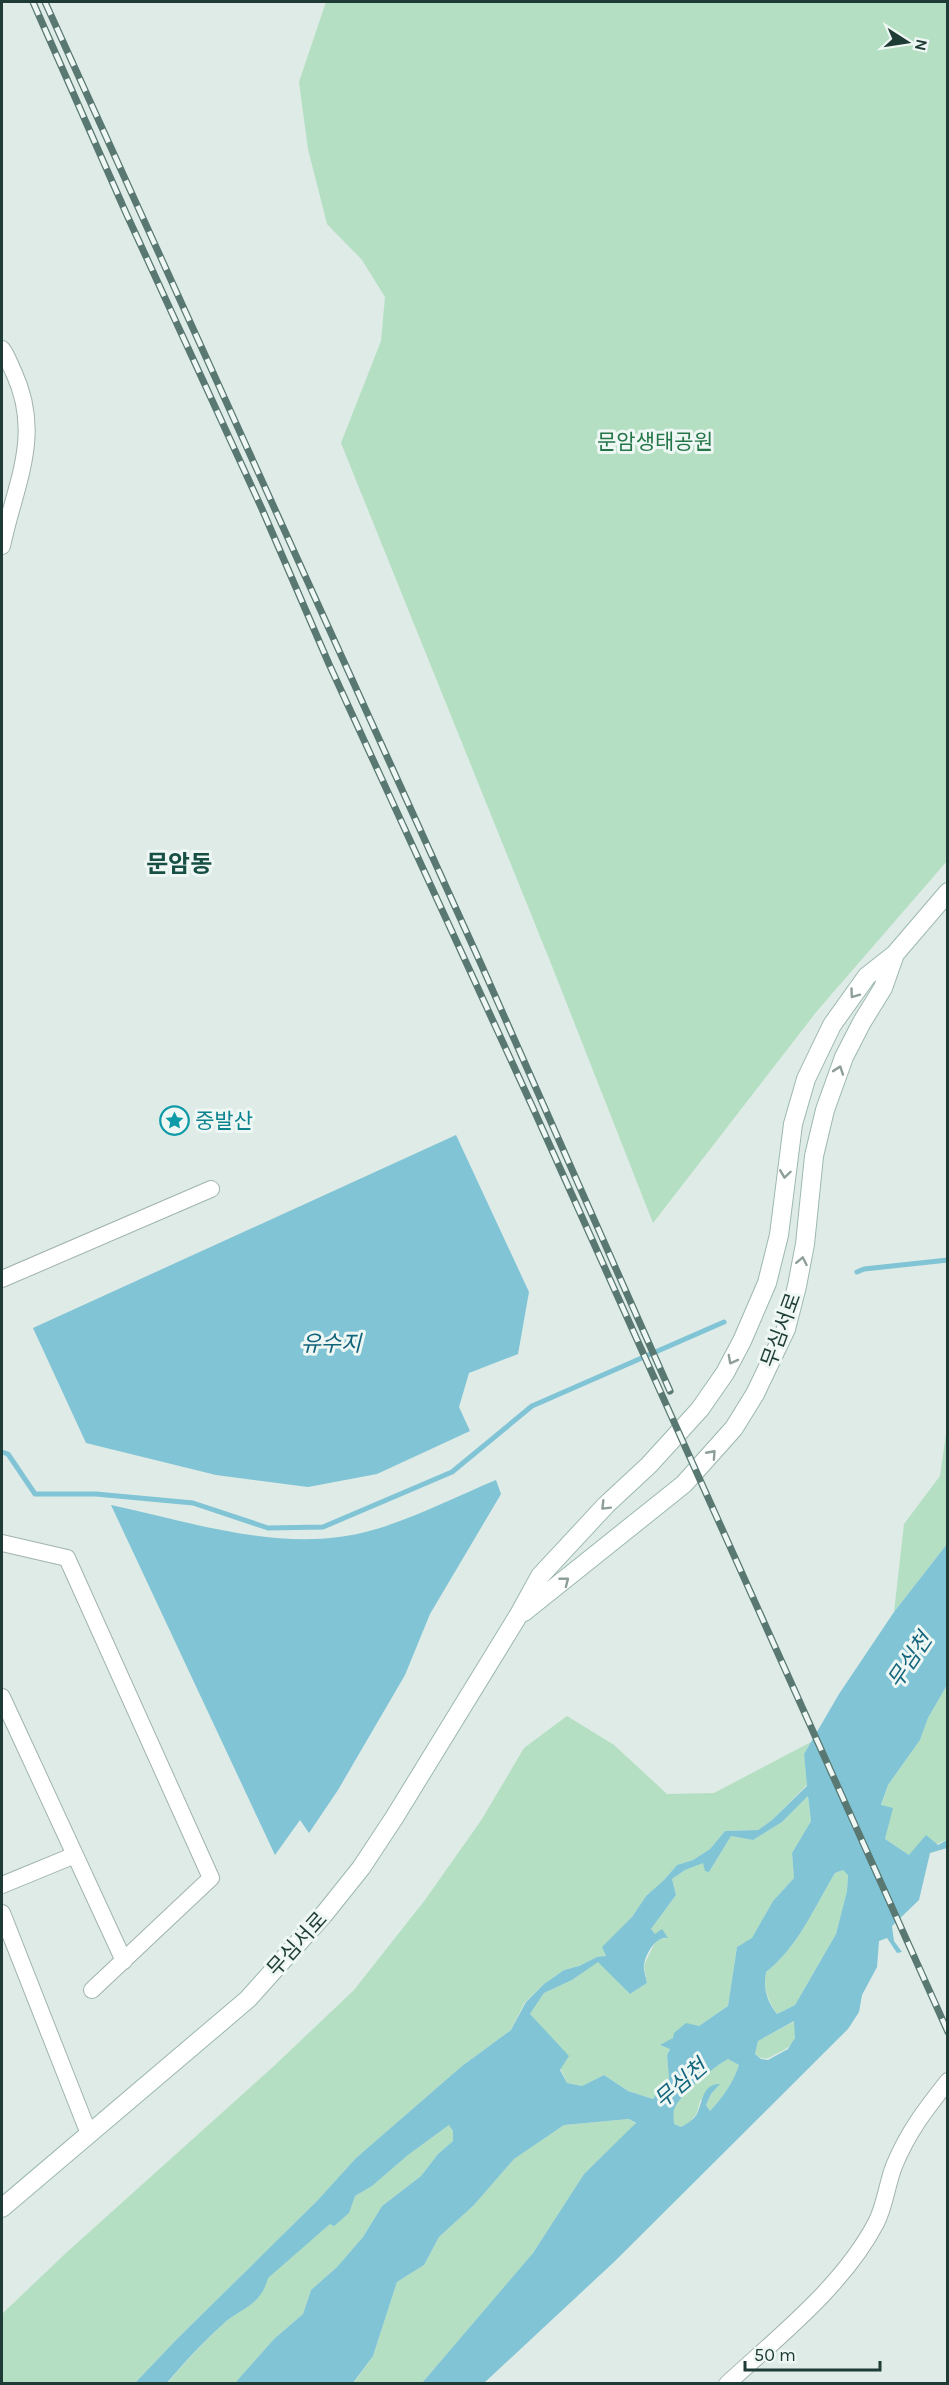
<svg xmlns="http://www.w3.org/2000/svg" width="949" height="2385" viewBox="0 0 949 2385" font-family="Karla,'Noto Sans KR',sans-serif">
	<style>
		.green { fill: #b4dfc2 }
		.water { fill: #80c4d6; fill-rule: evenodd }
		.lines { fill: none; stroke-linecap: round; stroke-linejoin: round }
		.stream { stroke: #80c4d6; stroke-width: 5 }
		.street-casing { stroke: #a1b3ad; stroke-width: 18 }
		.secondary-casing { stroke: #9cb8af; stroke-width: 20 }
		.street { stroke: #fff; stroke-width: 16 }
		.secondary { stroke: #fff; stroke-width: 18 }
		.rail-casing { stroke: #587871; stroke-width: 7 }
		.rail { stroke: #eef7f3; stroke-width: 4.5; stroke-dasharray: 14; stroke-linecap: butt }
		.oneway { stroke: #8e9e9a }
		.labels { text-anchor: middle; stroke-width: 6; stroke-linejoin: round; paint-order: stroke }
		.park-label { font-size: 21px; fill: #257649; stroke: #eef7f3 }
		.culture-label { font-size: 21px; fill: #0d838f; stroke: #eef7f3; text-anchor: start }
		.street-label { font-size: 21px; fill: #1e3c35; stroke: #eef7f3 }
		.water-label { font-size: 22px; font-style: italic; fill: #13657c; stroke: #eef7f3 }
		.quarter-label { font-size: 24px; font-weight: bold; fill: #184f45; stroke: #eef7f3 }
	</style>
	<rect width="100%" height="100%" fill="#deebe6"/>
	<!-- green -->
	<path class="green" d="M326,2H947V861L817,1011L653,1223L552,966L341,443L381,341L385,297L362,260L327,224L308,149L299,82Z
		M947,1427V1544L894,1612L904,1524L940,1476Z
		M947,1685V1840L909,1855L885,1839L892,1809L881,1806L888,1785L920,1740L928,1718Z
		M567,1716L614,1745L667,1794L714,1793L811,1742L804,1754L807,1785L772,1820L758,1830L725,1831L710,1849L693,1860L677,1865L664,1880L646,1896L632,1917L603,1947L606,1957H597L579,1966L564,1970L544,1984L525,2002L511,2030L462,2066L356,2158L317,2201L177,2339L135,2383L2,2384V2314L66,2253L274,2066L354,1990L425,1900L482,1819L524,1748Z
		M808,1796L811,1821L792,1853L794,1878L773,1901L752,1939L737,1947L728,2006L699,2026L661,2046L670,2048L667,2055L669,2079L653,2099L628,2091L604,2075L582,2086L567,2083L542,2029L530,2014L544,1993L572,1980L598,1961L630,1994L647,1983L644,1965L656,1940L667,1938L654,1934L651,1929L676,1895L672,1879L685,1870L704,1862L709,1872L731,1836L753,1840L782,1822Z
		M843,1870L848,1874L847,1891L836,1934L795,2005L777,2014C768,2000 763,1989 766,1972C798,1947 814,1908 835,1873Z
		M795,2021C797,2040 795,2045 778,2053C768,2058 765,2062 755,2054L758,2041Z
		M728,2059L739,2065C733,2083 723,2097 710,2111L706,2105L711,2094L719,2085L700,2101L697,2113L689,2123L681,2127L674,2124C674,2120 672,2113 674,2109C679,2094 714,2067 728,2059Z
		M629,2119L636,2124L584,2174L533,2253L422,2383L353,2384L373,2356L397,2282L424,2265L439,2237L474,2205L514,2159L564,2125Z
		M449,2125L453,2131V2141L438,2154L421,2176L382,2206L363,2237L337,2267L311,2290L303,2314L274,2339L235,2383L167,2384C183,2364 202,2344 221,2326C239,2308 261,2307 267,2278L330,2224L348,2213L355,2196L372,2186L408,2155Z"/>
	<!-- water -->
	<path class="water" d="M456,1135L529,1292L518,1354L469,1373L459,1407L470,1431L377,1474L308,1487L216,1475L86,1443L33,1328Z
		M496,1480L501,1494L430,1614L405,1675L338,1790L309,1833L300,1820L275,1855L111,1505C195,1523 287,1555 373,1530C415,1518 455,1497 496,1480Z
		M947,1544V1685L928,1718L920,1740L888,1785L881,1805L893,1808L885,1839L909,1855L926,1835L938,1845L947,1840V1848L930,1853L919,1900L892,1926L894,1941L902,1952L897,1953L887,1938L879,1941L877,1967L862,1995L859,2012L848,2029L614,2262L484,2383H422L533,2253L584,2174L636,2123L629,2119L564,2125L514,2159L474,2205L439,2237L424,2265L397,2282L373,2356L353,2383H235L274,2339L303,2314L311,2290L337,2267L363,2237L382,2206L421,2176L438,2154L453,2141V2131L449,2125L408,2155L372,2186L355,2196L349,2213L334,2226L330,2224L268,2278C260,2308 239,2308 221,2326C202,2343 183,2364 167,2383H135L177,2339L317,2201L356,2158L462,2066L511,2030L526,2002L544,1984L564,1970L579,1966L597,1957L606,1956L602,1947L632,1917L646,1896L664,1880L677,1865L693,1860L710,1849L725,1831L758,1830L772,1820L807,1786L804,1754L839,1694L894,1612ZM808,1796L811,1821L792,1853L794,1878L773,1901L752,1938L737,1947L728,2006L699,2026L686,2023L674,2033L673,2038L660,2045L670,2049L667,2055L669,2079L653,2099L628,2091L604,2075L582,2086L567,2083L560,2070L569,2056L530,2014L544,1993L572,1980L598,1962L630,1994L647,1983C646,1977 643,1969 644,1964C647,1952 656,1936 668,1938L662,1929L655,1934L651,1929L676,1895L672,1879L685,1870L703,1863L705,1871L709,1872L731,1836L753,1840L782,1822ZM843,1870L848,1875L847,1891L836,1934L795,2005L777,2014C767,2001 763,1989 766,1972C798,1947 814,1908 835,1873ZM794,2021L795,2038L788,2049L768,2060L761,2059L755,2054L758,2041ZM728,2059L739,2065C733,2083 723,2097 710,2111L706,2105L711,2094L720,2084C702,2084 703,2102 697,2114C693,2120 687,2124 681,2127L674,2124C674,2120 673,2113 674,2110C679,2094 714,2067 728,2059Z"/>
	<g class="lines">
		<!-- stream -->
		<path class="stream" d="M857,1272L864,1269L948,1260
			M2,1452L8,1454L35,1494H96L193,1503L268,1528L323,1527L452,1472L532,1406L724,1322"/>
		<defs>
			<path id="street" d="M2,349C7,355 10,365 14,373C43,436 15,484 2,546
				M2,1279L211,1189
				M2,1543L67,1558L211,1878L92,1990
				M2,1697L124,1961
				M2,1885L75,1855
				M2,1913L89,2134
				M727,2384C779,2336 843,2286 876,2223C885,2206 887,2184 894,2166C908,2132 925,2110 948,2081"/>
			<path id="secondary" d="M524,1612L684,1484L734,1428L755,1394L786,1329L797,1286L805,1244L814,1156L825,1110L844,1057L862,1022L883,988L895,954
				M2,2208L248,1999L325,1913L361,1868L394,1818L518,1616L540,1576L606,1505L649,1465L700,1409L725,1373L742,1341L767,1283L779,1235L793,1124L806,1079L832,1025L867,976L895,954L948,892"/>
		</defs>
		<!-- street casing -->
		<use href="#street" class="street-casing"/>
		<!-- secondary casing -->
		<use href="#secondary" class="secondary-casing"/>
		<!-- street -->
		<use href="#street" class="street"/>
		<!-- secondary -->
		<use href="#secondary" class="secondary"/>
		<defs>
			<path id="rail" d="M33,2L126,213L262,509L329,664L533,1108L948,2032
				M45,2L481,964L670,1391"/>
		</defs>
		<!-- rail casing -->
		<use href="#rail" class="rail-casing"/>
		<!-- rail -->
		<use href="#rail" class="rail"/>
	</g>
	<!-- one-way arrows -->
	<defs><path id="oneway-chevron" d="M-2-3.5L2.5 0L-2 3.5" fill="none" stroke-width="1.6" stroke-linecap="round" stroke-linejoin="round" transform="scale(1.5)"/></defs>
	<g class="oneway">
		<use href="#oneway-chevron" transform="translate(854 994) rotate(126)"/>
		<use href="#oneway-chevron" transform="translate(839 1070) rotate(-71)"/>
		<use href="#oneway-chevron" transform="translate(785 1174) rotate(98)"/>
		<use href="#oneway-chevron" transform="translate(802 1261) rotate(-79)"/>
		<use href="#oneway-chevron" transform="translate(732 1360) rotate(118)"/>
		<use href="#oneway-chevron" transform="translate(712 1454) rotate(-48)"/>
		<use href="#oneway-chevron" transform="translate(605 1506) rotate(135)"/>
		<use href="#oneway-chevron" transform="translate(565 1581) rotate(-38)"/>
	</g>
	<!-- icons -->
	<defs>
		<symbol id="sight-ring" viewBox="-11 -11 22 22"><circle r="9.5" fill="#eef7f3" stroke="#0f9aa8" stroke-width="1.5"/><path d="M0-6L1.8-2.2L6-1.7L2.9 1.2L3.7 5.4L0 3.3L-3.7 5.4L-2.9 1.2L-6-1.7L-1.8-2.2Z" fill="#0f9aa8"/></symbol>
	</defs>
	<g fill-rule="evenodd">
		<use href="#sight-ring" x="158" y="1104" width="33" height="33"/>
	</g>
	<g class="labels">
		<!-- park labels -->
		<g class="park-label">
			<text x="655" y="449">문암생태공원</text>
		</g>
		<!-- culture labels -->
		<g class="culture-label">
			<text x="195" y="1128">중발산</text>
		</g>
		<!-- street labels -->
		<g class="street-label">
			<text transform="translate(781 1330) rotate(-70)" y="7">무심서로</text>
			<text transform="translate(297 1944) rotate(-48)" y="7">무심서로</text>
		</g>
		<!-- water labels -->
		<g class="water-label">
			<text x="331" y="1351">유수지</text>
			<text transform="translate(909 1660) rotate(-56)" y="8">무심천</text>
			<text transform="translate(680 2083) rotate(-41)" y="8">무심천</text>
		</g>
		<!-- quarter labels -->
		<g class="quarter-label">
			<text x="179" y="872">문암동</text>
		</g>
	</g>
	<!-- border -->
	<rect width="949" height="2385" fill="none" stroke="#1e3c35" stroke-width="6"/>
	<!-- north arrow -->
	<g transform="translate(907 42) rotate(102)" stroke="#eef7f3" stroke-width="4.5" paint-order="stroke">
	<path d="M0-4.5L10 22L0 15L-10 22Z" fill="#1e3c35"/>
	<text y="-9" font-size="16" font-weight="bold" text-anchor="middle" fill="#1e3c35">N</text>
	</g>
	<!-- scale -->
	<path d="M745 2361v9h135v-9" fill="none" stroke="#1e3c35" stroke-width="3"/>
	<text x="754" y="2361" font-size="18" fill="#1e3c35" stroke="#eef7f3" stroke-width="4.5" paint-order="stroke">50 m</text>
</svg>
